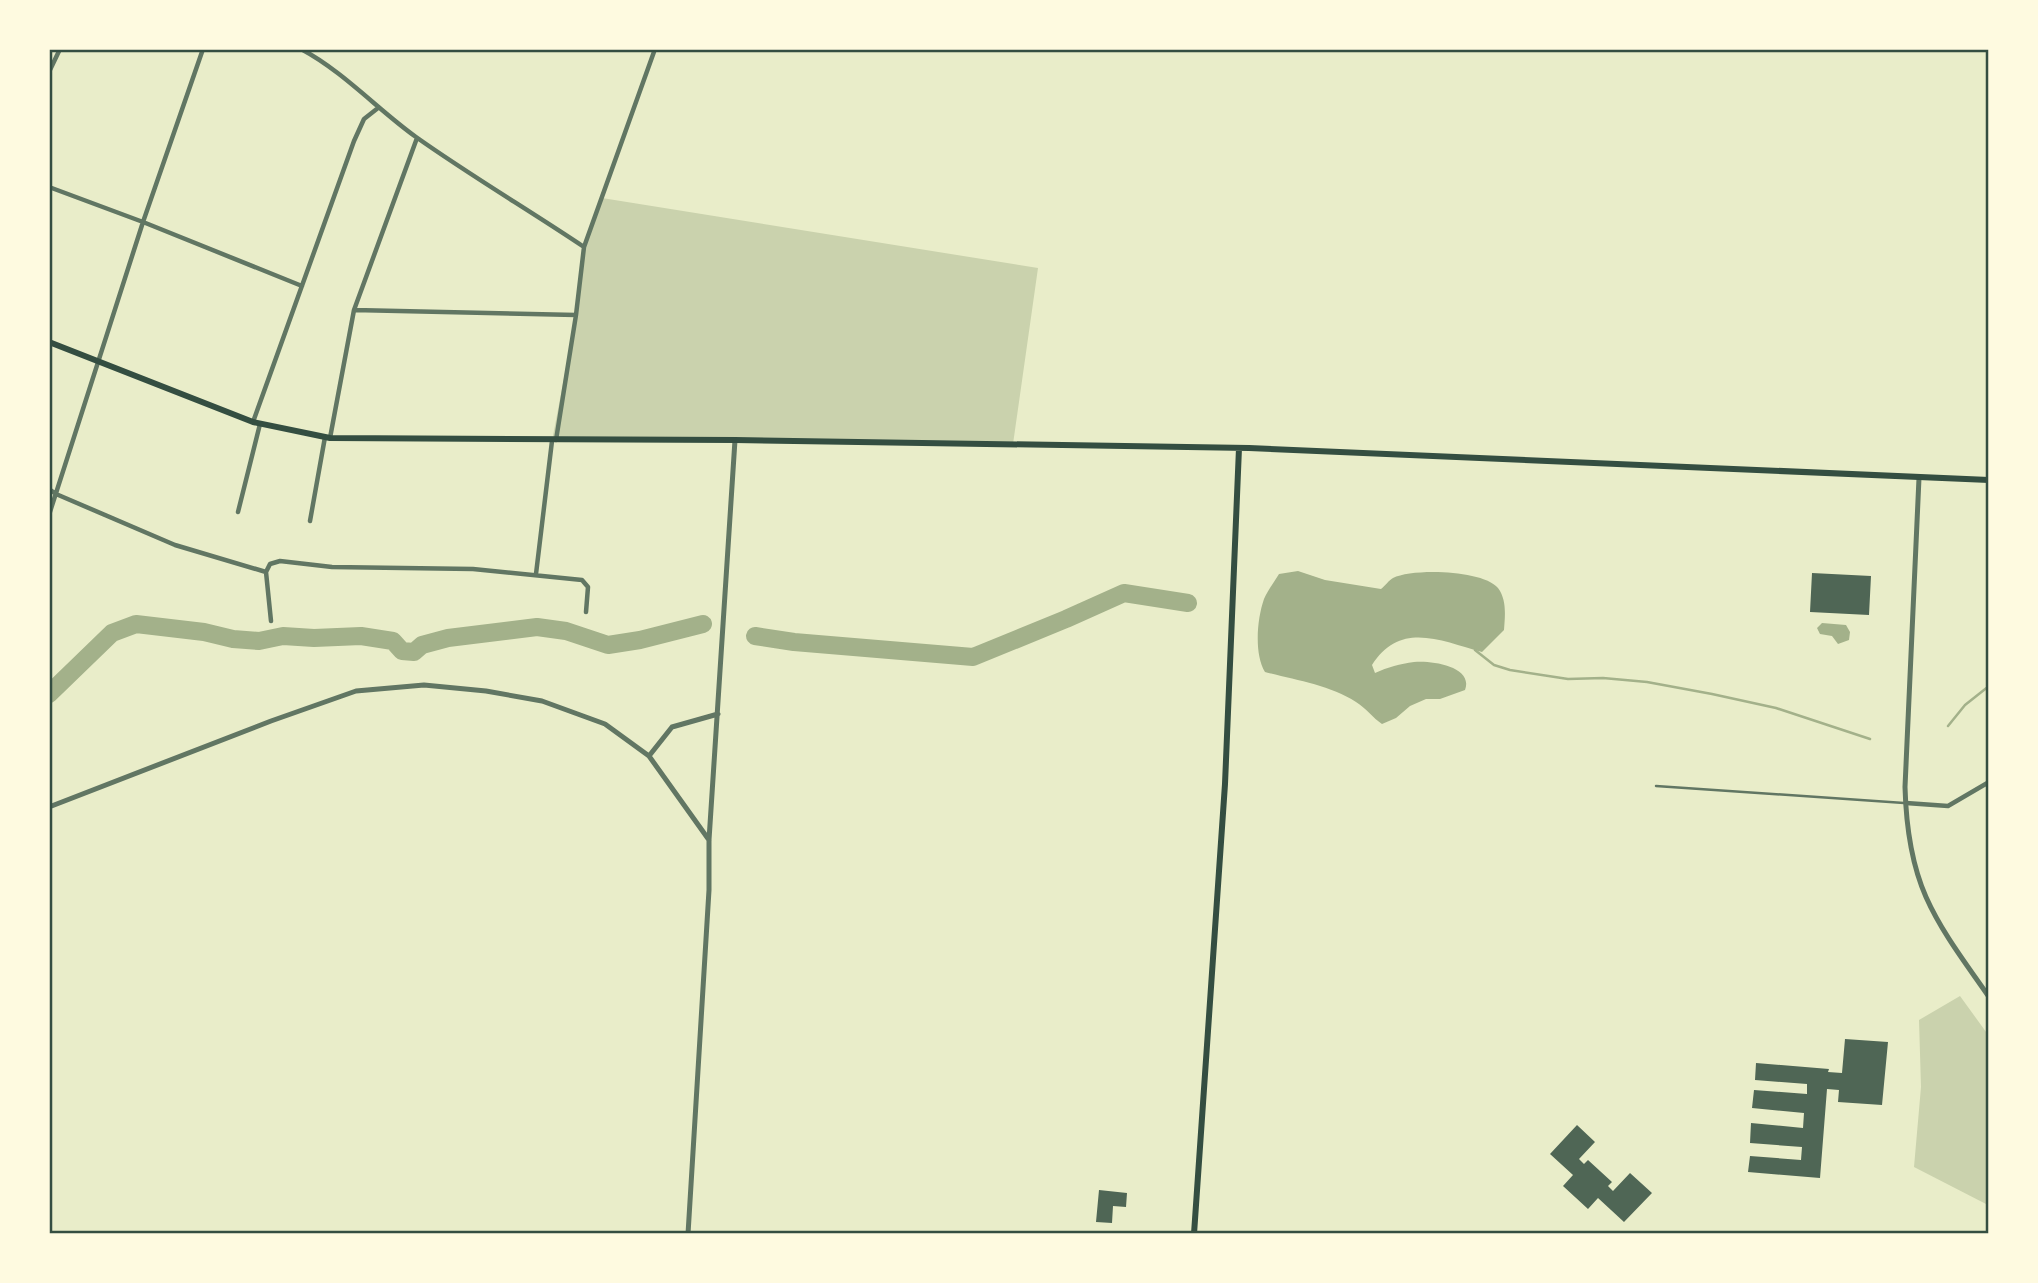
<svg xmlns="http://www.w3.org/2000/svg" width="2038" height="1283" viewBox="0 0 2038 1283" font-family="'Times New Roman',serif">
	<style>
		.green { fill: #cad2ad }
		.water { fill: #a3b18a }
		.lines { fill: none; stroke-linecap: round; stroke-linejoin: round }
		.stream { stroke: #a3b18a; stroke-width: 2.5 }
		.river { stroke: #a3b18a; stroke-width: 18 }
		.building { fill: #4f6655 }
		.service { stroke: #617663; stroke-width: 2.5 }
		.minor { stroke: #617663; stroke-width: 4.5 }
		.tertiary { stroke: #617663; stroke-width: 5 }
		.secondary { stroke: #344e41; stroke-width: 6 }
		.neatline { fill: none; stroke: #344e41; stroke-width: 2.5 }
	</style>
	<rect width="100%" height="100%" fill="#e9edc9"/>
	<!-- green -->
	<path class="green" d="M602,198L1038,268L1013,444L552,441L576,315L584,247Z
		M1960,996L1989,1036V1202L1986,1204L1914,1167L1921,1087L1919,1020Z"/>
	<!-- water -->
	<path class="water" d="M1298,571L1325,580L1381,589C1385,586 1389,580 1393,578C1413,568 1483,570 1498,588C1507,600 1505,616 1504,630L1482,652C1442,641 1400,620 1372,665L1375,673C1388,667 1400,664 1414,662C1430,660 1474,666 1465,690L1440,699H1426L1410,706L1396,718L1382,724C1373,718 1366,708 1356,702C1330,685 1295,680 1265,672C1254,654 1257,619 1264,599C1268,590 1274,582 1279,574Z
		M1822,623L1846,625L1850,632L1849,640L1838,644L1832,636L1820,634L1817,628Z"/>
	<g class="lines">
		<!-- stream -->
		<path class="stream" d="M1475,650L1494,665L1510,670L1568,679L1603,678L1647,682L1712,694L1776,708L1870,739
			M1948,726L1965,705L1989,686"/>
		<!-- river -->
		<path class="river" d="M755,636L794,642L973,657L1066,619L1124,593L1188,603
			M49,694L112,633L136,624L204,632L233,639L259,641L283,636L314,638L361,636L393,641L402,651L414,652L422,645L448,638L537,627L566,631L608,645L640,640L703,624"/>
	</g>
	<!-- building -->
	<path class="building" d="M1812,573L1871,576L1869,615L1810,612Z
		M1845,1039L1888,1042L1882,1105L1838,1102L1839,1090L1827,1089L1820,1178L1748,1172L1750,1156L1801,1160L1802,1147L1750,1143L1751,1123L1803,1128L1804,1113L1752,1108L1754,1090L1807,1094V1084L1755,1080L1756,1063L1829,1069L1828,1072L1842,1073Z
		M1577,1125L1595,1142L1579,1159L1584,1164L1588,1160L1612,1182L1608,1186L1613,1191L1630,1173L1652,1193L1624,1222L1598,1198L1588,1209L1563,1186L1573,1175L1550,1154Z
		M1099,1190L1127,1193L1126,1207L1113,1206L1112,1223L1096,1222Z"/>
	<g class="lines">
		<!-- service -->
		<path class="service" d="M1656,786L1904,803"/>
		<!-- minor -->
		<path class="minor" d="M301,49C344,72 377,109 416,137C471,176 529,210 584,247
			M49,72L60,49
			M49,187L143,222L302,286
			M354,310L576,315
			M253,422L354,141L364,119L378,108
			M330,438L354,310L417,138
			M556,440L576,315L584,247L655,49
			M49,489L56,494L175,545L266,572
			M238,512L260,424
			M49,515L143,222L203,49
			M310,521L325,437
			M536,574L552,441
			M271,621L266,572L270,564L280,561L332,567L473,569L582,580L588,587L586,612
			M1906,803L1948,806L1989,782"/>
		<!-- tertiary -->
		<path class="tertiary" d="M1919,478L1905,787C1906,824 1911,863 1926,897C1942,933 1967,965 1989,997
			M649,756L709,840
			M49,807L271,721L356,691L424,685L486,691L542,701L605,724L649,756L672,727L718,714
			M688,1234L709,890V840L735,440"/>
		<!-- secondary -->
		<path class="secondary" d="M49,342L253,422L330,438L735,440L1249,448L1989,480
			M1194,1234L1225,784L1239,448"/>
	</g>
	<!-- border -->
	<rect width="2038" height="1283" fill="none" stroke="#fefae0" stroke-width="102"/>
	<rect x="51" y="51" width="1936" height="1181" class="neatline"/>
</svg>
